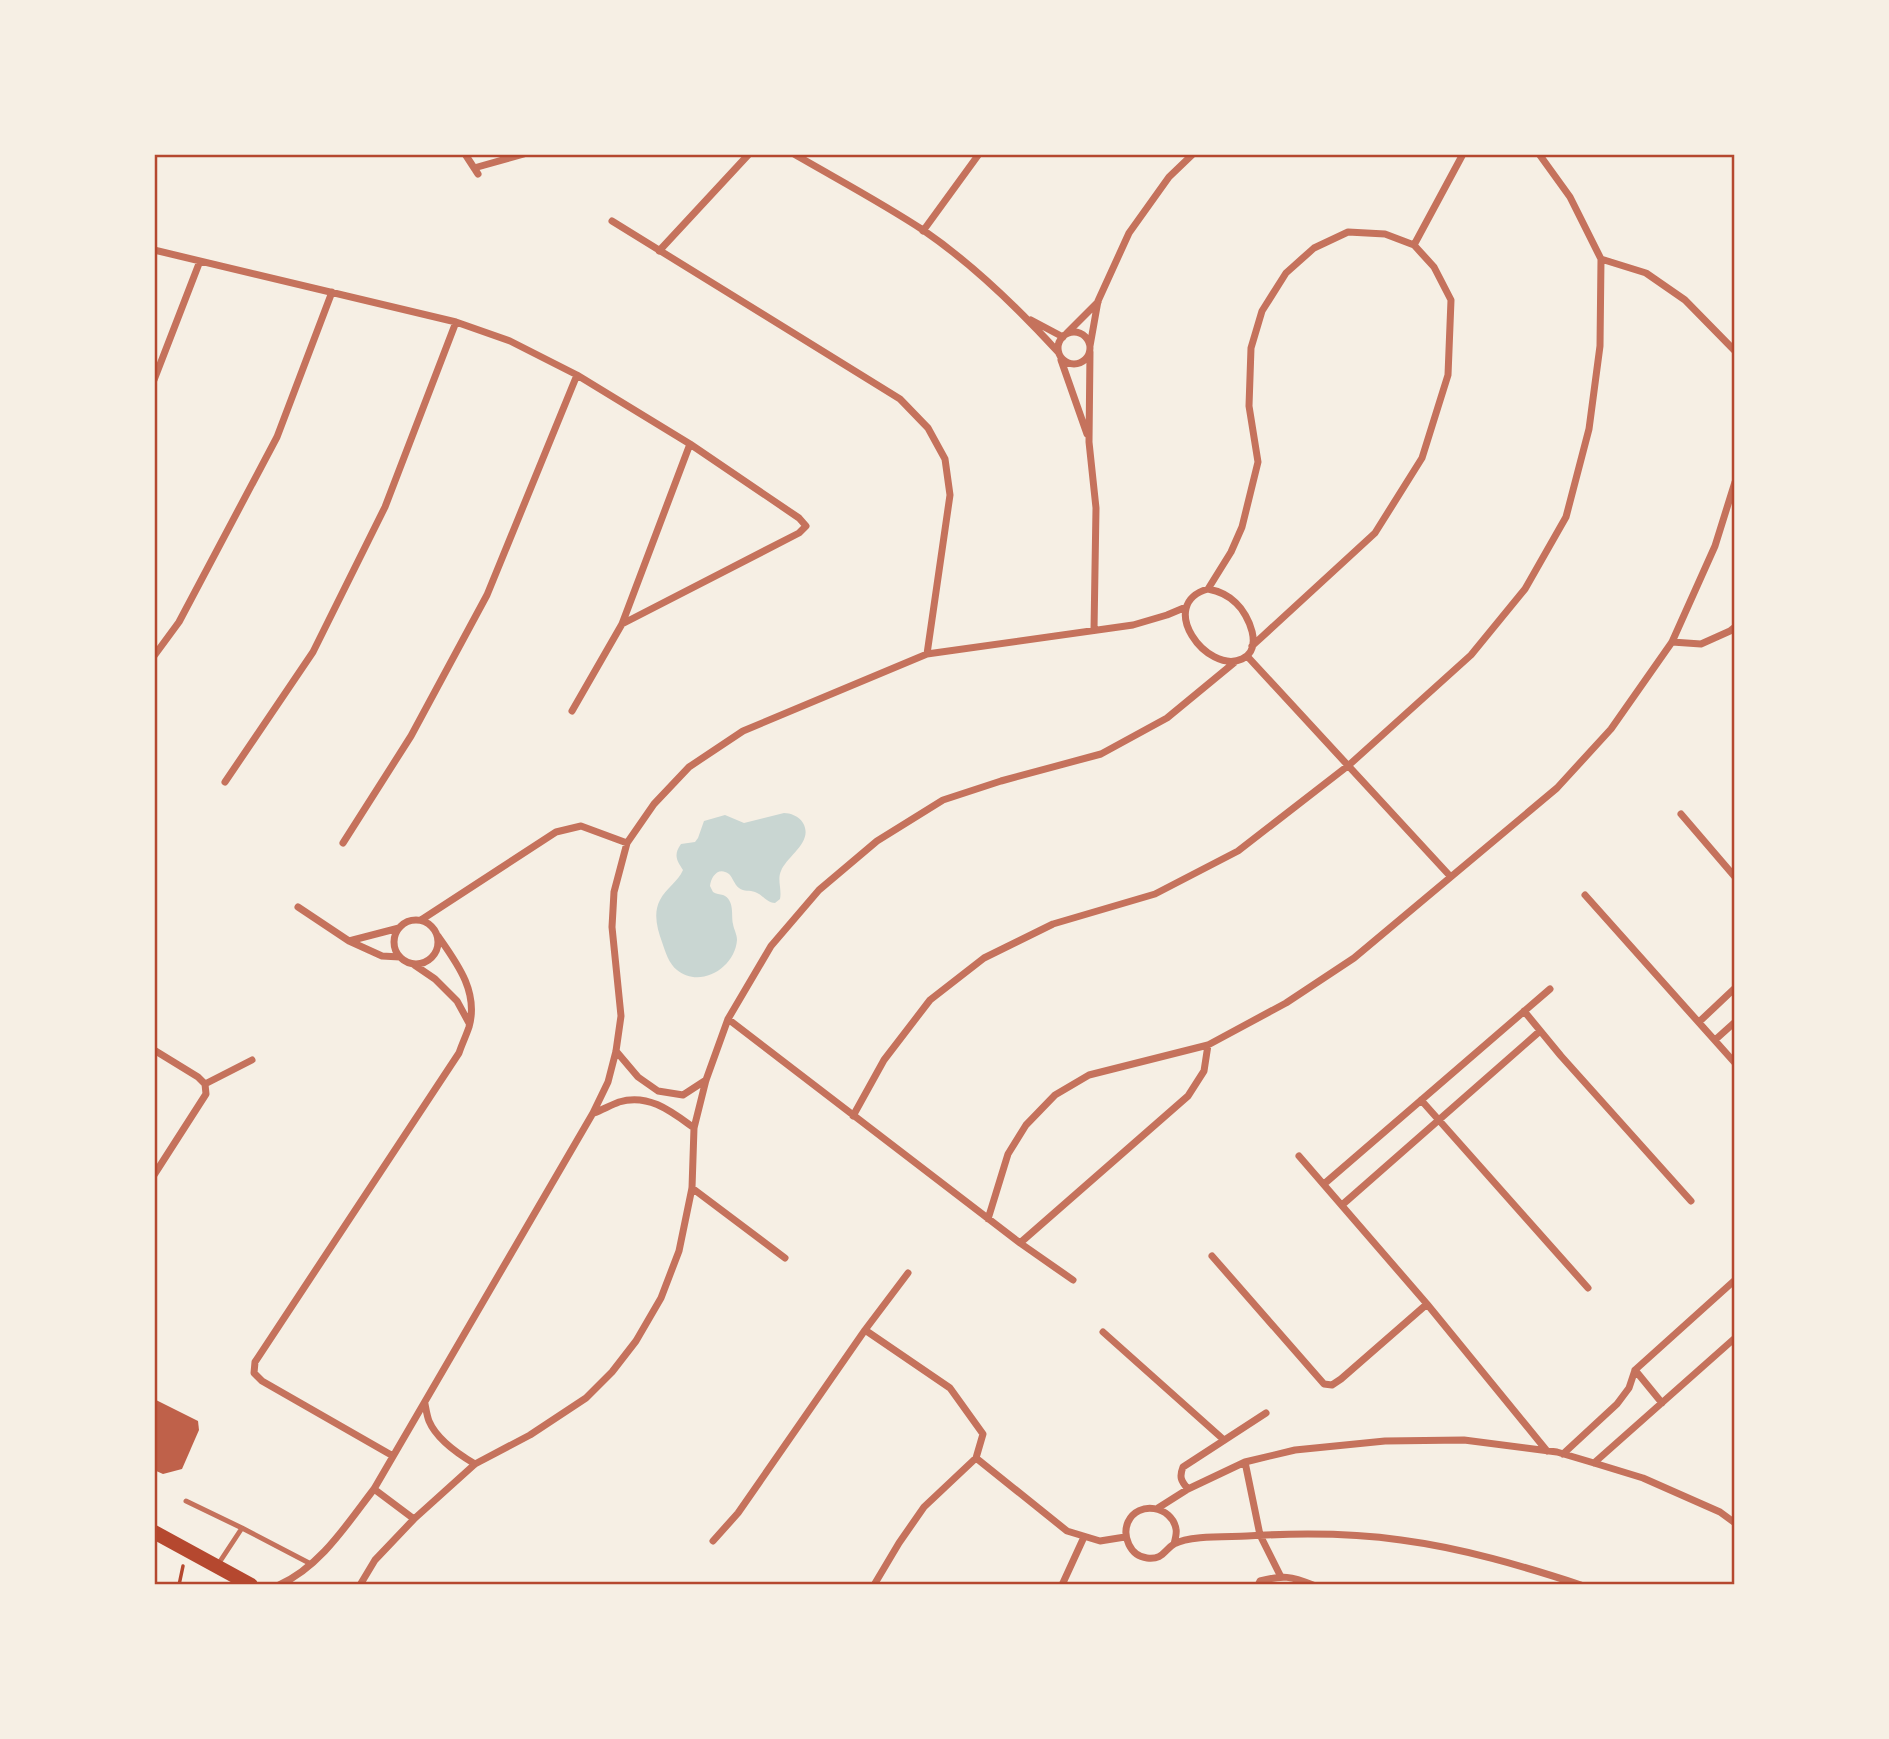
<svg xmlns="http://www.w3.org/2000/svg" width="1889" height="1739" viewBox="0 0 1889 1739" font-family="'Crimson Pro',serif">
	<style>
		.water { fill: #c9d6d2 }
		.building { fill: #bf614a }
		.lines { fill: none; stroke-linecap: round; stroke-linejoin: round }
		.path { stroke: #b5482f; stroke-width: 3.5 }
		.service { stroke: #c5725c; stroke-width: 5 }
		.minor { stroke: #c5725c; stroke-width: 7 }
		.secondary { stroke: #b5482f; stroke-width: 14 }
		.neatline { fill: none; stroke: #b5482f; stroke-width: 2.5 }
	</style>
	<rect width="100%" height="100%" fill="#f6efe4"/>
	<!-- water -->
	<path class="water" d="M784,813C790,813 799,816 803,823C814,842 787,856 781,871C777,880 782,889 780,899L775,903C766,902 763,895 755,892C750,890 744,892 739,888C734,884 733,878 729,874C718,866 711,877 710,886L713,892C716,894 720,894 723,895C735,900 731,915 733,924C734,930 737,934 737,940C735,968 700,989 677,970C669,964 665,951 662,942C657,928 653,913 660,900C666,888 678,882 683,870C677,861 673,855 681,844L695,842L698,838L704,821L725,815L744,823Z"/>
	<!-- building -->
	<path class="building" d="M154,1399L198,1421L199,1430L182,1469L163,1474L154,1470Z"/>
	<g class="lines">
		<!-- path -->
		<path class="path" d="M179,1585L183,1566"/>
		<!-- service -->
		<path class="service" d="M186,1501L242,1528
			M217,1566L242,1528L311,1564"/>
		<!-- minor -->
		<path class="minor" d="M465,154L478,174
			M794,154C837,179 882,203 923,230C974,265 1017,307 1058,352
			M474,168L524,154
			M612,221L900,399L928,428L945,459L950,495L927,654
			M923,231L979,154
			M1414,245L1463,154
			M154,250L456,322L510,341L577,375L690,444L799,518L806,526L799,533L622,624
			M659,251L749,154
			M1601,259L1646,273L1685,300L1735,351
			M1031,320L1063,337
			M1058 348a16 16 0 1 1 32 0a16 16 0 1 1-32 0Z
			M1067,333L1098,302
			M1090,346L1098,301L1129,233L1169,177L1193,154
			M1090,352L1089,442L1096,508L1094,630
			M1061,360L1087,434
			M154,380L200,261
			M1208,589L1231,552L1242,527L1258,462L1249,406L1251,348L1262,311L1286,273L1314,248L1348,232L1385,234L1414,245L1434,267L1451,300L1448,375L1422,458L1375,533L1252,646
			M1208,589C1219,591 1228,595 1236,603C1249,615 1264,649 1242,659C1207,675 1155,604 1208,589Z
			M1672,642L1701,644L1730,631L1735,627
			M154,656L179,622L277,437L332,292
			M1247,656L1450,876
			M572,711L622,624L690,444
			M225,782L313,652L385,507L456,322
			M1681,814L1735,877
			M343,843L411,736L487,595L577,375
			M1585,895L1735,1063
			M298,907L349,941L382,956L400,957
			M421,920L556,832L581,826L627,843
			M394 942a22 22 0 1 1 44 0a22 22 0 1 1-44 0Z
			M349,941L399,928
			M413,964L435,979L457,1001L469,1023
			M1524,1011L1561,1056L1691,1201
			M728,1019L1020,1243L1073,1280
			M1699,1022L1735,988
			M1715,1040L1735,1022
			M154,1050L198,1077L205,1084L206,1094L154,1175
			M616,1051L638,1077L658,1091L683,1095L706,1080
			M205,1084L252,1060
			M1421,1100L1588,1288
			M594,1113C602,1110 611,1105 619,1102C649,1093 672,1112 694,1128
			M853,1116L884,1060L930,1000L984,958L1053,924L1155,894L1238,851L1349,765L1471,655L1525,589L1566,517L1589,429L1600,346L1601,259L1570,197L1539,154
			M1299,1156L1427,1304L1547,1451
			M1324,1184L1550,989
			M692,1188L785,1258
			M1342,1205L1540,1031
			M988,1219L1008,1154L1026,1125L1055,1095L1089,1075L1208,1045L1286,1003L1354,958L1557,788L1611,729L1672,642L1715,546L1735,482
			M1020,1243L1188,1096L1204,1071L1208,1045
			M1212,1256L1324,1384L1332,1385L1341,1379L1427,1304
			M865,1330L950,1388L983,1434L976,1458L924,1507L899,1543L874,1585
			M1103,1332L1224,1440
			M1635,1370L1662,1403
			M425,1404C426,1409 427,1416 429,1421C437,1440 458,1454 475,1464
			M1563,1454L1617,1404L1629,1388L1635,1370L1735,1280
			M393,1456L262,1381L254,1373L255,1362L459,1053C462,1044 466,1036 469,1027C479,992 457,963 438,936
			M976,1458L1067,1531L1100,1541L1125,1537
			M1245,1462L1260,1535L1280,1575
			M1594,1463L1735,1338
			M374,1489L414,1519
			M1188,1489C1181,1481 1179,1477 1183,1467L1266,1413
			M1158,1508L1188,1489L1245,1462L1295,1450L1385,1441L1464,1440L1557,1452L1594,1463L1643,1478L1720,1512L1735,1523
			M713,1541L738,1513L865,1330L908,1273
			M1174,1544C1175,1540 1177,1533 1176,1529C1172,1506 1138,1500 1128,1522C1122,1536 1130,1556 1147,1558C1163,1560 1164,1550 1174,1544C1190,1535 1228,1537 1247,1536C1298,1533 1351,1533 1401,1540C1462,1548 1523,1566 1581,1585
			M279,1585C320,1567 347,1524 374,1489L593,1113L608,1082L616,1051L621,1016L612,927L614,892L627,843L654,804L689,767L743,731L927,654L1133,625L1167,615L1186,607
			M360,1585L375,1560L414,1519L475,1464L530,1435L586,1398L612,1372L636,1341L661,1298L679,1251L692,1188L694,1128L706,1080L728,1019L771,946L819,890L877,841L943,800L1001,781L1101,754L1167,718L1235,662
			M1062,1585L1084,1537
			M1258,1585L1260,1581C1283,1575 1291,1576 1313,1585"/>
		<!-- secondary -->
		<path class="secondary" d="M154,1532L251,1585"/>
	</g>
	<!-- border -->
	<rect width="1889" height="1739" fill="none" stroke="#f6efe4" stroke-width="312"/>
	<rect x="156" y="156" width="1577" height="1427" class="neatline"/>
</svg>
